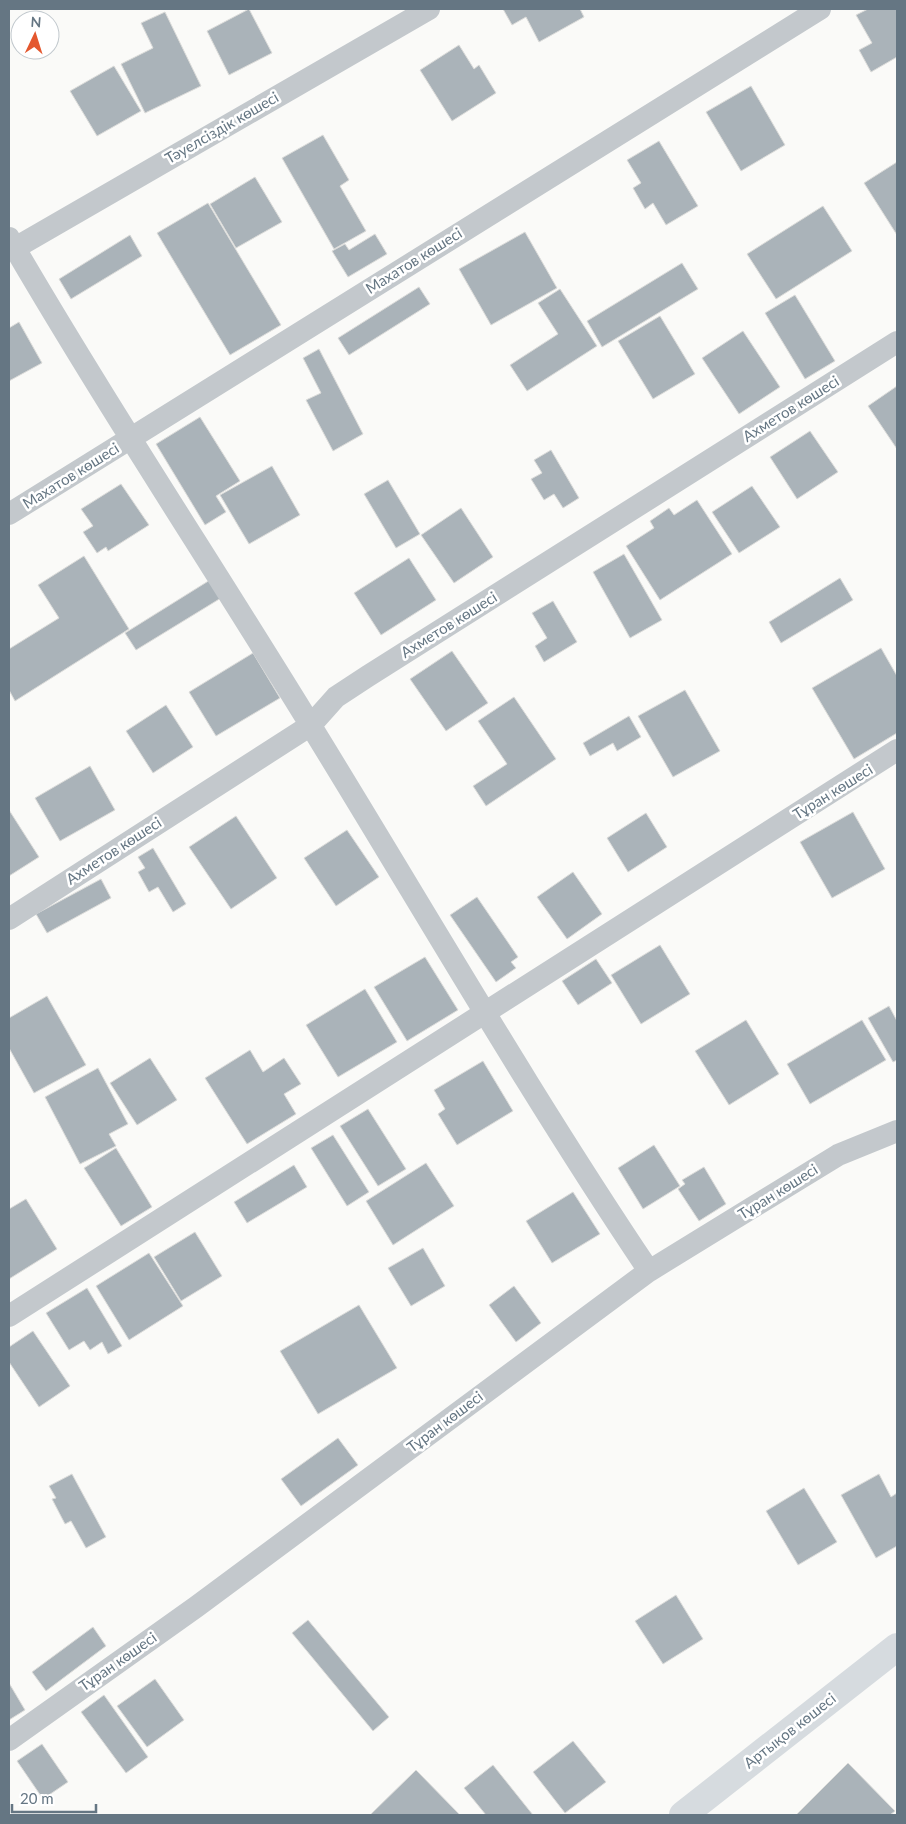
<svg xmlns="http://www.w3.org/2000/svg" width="906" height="1824" viewBox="0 0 906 1824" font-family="Lato,sans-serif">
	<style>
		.building { fill: #aab3b9; stroke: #dcdcda }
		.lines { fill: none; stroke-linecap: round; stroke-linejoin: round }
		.minor { stroke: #c3c8cc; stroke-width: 22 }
		.trunk { stroke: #d6dbdf; stroke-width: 28 }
		.labels { text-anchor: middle; stroke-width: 5; stroke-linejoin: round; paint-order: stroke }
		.street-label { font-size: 15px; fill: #657683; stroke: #fff }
	</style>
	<rect width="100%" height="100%" fill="#fafaf8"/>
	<!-- building -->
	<path class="building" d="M249,9L272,53L229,75L207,31Z
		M503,9H580L584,17L539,42L526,17L512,25Z
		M868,9H897V57L871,72L859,50L872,43L856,15Z
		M165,12L201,86L145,113L121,64L153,48L141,23Z
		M459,45L474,69L479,65L496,93L452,121L420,70Z
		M114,66L141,111L97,136L70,91Z
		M751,86L785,145L741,171L706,112Z
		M323,135L349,180L340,186L366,231L334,249L282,158Z
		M659,141L698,206L666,225L653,203L645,209L633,188L641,183L627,160Z
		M897,162V235L864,183Z
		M255,177L282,222L236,248L210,204Z
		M208,203L281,325L230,355L157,233Z
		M823,206L852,251L776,299L747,254Z
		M525,232L557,288L491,325L459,269Z
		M375,234L387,254L348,277L332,251L345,244L349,250Z
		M130,235L142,256L71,299L59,279Z
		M682,263L698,289L602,347L587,321Z
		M419,287L430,304L349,355L338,338Z
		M560,289L597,346L527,391L510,365L558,334L538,303Z
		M795,295L835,361L805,379L765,313Z
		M660,316L695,374L653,399L618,341Z
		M19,322L42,363L9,381V328Z
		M743,331L780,387L739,414L702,358Z
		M319,349L363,434L333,451L306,400L321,393L303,358Z
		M897,386V449L868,406Z
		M200,417L240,481L216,496L226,512L205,525L156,444Z
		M810,431L838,472L797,499L770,457Z
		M551,450L579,498L563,508L554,494L544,500L531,479L542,473L534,460Z
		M272,466L300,515L249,544L220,495Z
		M388,480L420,534L396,548L364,494Z
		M121,484L149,525L108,551L106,547L97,553L83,532L93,526L81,509Z
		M752,486L780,527L739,553L712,512Z
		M697,500L732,554L660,600L626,546L654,528L650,521L669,508L674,515Z
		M461,508L493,557L454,583L421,535Z
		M624,554L662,620L630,638L593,572Z
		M84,556L129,629L15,701L9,690V649L59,618L38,585Z
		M409,558L436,600L381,635L354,593Z
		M840,578L853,600L781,643L769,622Z
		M210,580L221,598L136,650L125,633Z
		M553,601L577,642L544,662L535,646L547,638L532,613Z
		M881,648L897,676V733L854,759L812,688Z
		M452,651L488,703L446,731L410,679Z
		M253,653L280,698L216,736L189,692Z
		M685,690L720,751L673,777L638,716Z
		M514,697L556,759L486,806L473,786L507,764L478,721Z
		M166,705L193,747L153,773L126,731Z
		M629,716L641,737L617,751L613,743L590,756L583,743Z
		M90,766L115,810L60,841L35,798Z
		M9,810L39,857L9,876Z
		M853,812L885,869L832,898L800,842Z
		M646,813L667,847L628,872L607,838Z
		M236,816L277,878L231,909L189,847Z
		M347,830L379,877L336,906L304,858Z
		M153,848L186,904L173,912L158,887L149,892L138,872L145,868L138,857Z
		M573,872L602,914L567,939L537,897Z
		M101,879L111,898L47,933L36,914Z
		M477,897L518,957L511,962L516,968L496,982L450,915Z
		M660,945L690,994L641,1024L611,975Z
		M425,957L458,1010L407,1041L374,987Z
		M596,959L612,983L578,1005L562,981Z
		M365,989L397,1042L338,1077L306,1025Z
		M47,996L86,1065L34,1093L9,1048V1018Z
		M889,1006L897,1021V1060L893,1062L868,1018Z
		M746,1020L779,1074L729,1105L695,1051Z
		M862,1020L886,1060L810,1104L787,1064Z
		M250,1050L263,1072L284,1058L301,1084L284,1094L296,1114L247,1144L205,1078Z
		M150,1058L177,1100L137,1125L110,1083Z
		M483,1061L513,1111L457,1145L438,1114L445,1109L434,1090Z
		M98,1068L128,1124L109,1134L116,1146L80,1164L45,1097Z
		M368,1109L406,1169L378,1186L340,1126Z
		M333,1135L369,1192L347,1206L311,1148Z
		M654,1145L680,1186L643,1209L618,1168Z
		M116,1148L152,1207L121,1226L84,1168Z
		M426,1163L454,1206L393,1245L366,1201Z
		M294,1165L307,1187L247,1223L234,1202Z
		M704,1167L726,1204L699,1221L678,1189L685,1184L682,1180Z
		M573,1192L600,1234L552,1263L526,1221Z
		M26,1199L57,1249L9,1279V1209Z
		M195,1232L222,1276L181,1301L154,1257Z
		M423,1248L445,1286L411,1306L388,1268Z
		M149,1253L183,1306L129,1340L96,1286Z
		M514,1286L541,1323L516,1342L489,1305Z
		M87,1288L122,1346L108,1354L102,1342L90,1350L84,1341L69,1350L46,1313Z
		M359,1305L397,1368L318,1414L280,1351Z
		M33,1331L70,1386L39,1407L9,1362V1347Z
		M338,1438L358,1465L301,1506L281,1479Z
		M72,1474L106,1537L86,1548L71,1521L65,1524L52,1499L56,1498L49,1486Z
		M879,1474L891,1497L897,1493V1546L876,1558L841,1495Z
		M804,1488L837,1542L798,1565L766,1511Z
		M676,1595L703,1639L663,1664L635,1621Z
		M308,1620L389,1717L373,1731L292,1633Z
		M93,1627L106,1646L46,1691L32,1672Z
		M155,1679L184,1720L147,1747L117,1706Z
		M9,1683L25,1710L9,1720Z
		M104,1695L148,1757L126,1773L81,1712Z
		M573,1741L606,1782L565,1813L533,1772Z
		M42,1744L68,1782L43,1799L17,1761Z
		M848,1763L895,1811L890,1815H796Z
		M493,1765L533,1815H486L464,1788Z
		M416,1770L460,1815H370Z"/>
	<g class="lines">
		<!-- minor -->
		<path class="minor" d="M9,238C105,403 211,563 311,726C423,908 530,1094 649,1271
			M15,248L429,9
			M9,514L820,9
			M9,919L311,725L336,697L368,676L897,342
			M9,1316L897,750
			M9,1740L196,1607L649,1271L838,1155L897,1131"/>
		<!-- trunk -->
		<path class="trunk" d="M683,1815L897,1647"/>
	</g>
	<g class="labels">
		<!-- street labels -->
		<g class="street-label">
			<text transform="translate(222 128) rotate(-30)" y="5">Тәуелсіздік көшесі</text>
			<text transform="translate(414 261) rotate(-32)" y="5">Махатов көшесі</text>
			<text transform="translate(791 409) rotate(-32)" y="5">Ахметов көшесі</text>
			<text transform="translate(71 476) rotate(-32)" y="5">Махатов көшесі</text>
			<text transform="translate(449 625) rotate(-32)" y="5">Ахметов көшесі</text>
			<text transform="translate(833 792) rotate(-32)" y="5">Тұран көшесі</text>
			<text transform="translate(114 851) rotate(-33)" y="5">Ахметов көшесі</text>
			<text transform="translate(778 1192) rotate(-32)" y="5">Тұран көшесі</text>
			<text transform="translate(445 1422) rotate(-37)" y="5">Тұран көшесі</text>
			<text transform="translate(118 1662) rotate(-35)" y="5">Тұран көшесі</text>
			<text transform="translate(790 1731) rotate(-38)" y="5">Артықов көшесі</text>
		</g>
	</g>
	<!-- border -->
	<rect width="906" height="1824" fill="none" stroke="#657683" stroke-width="20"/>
	<!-- north arrow -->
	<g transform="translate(35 35) rotate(4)"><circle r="24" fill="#ffffff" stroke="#c1c8cd"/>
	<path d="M0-4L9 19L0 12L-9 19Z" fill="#e4572e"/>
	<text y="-8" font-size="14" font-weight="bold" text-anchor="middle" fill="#657683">N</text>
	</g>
	<!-- scale -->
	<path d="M12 1804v8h84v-8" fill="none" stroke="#657683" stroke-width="2.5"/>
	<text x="20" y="1804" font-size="15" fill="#657683" stroke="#ffffff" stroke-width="4" paint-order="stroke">20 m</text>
</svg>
